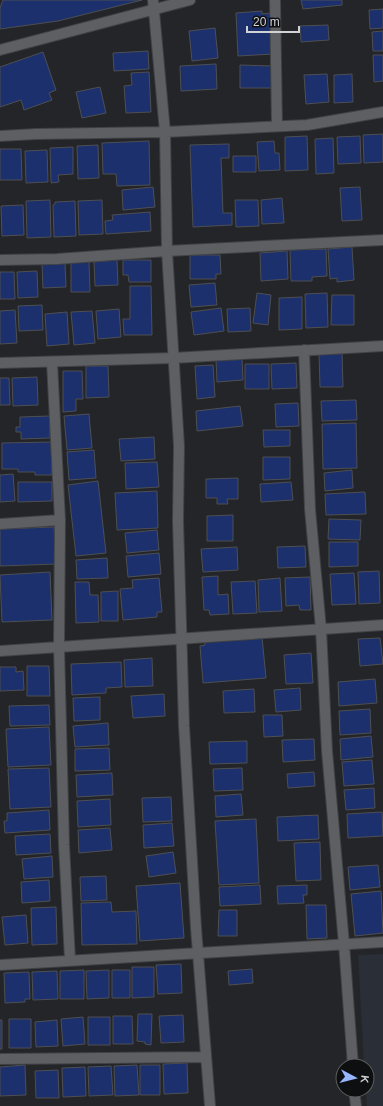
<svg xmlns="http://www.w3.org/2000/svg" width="383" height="1106" viewBox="0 0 383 1106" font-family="Arial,sans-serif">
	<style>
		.built { fill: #2a2e36 }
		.building { fill: #1b306c; stroke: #4e4f53 }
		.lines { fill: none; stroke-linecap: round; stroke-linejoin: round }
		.street-casing { stroke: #404244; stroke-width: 12 }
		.street { stroke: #5d5f62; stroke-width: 10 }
	</style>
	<rect width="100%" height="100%" fill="#242529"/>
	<!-- built -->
	<path class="built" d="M383,954V1106H367L366,1090H367V1066H364L358,955Z"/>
	<!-- building -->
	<path class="building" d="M3,0H142L58,21L0,29V8Z
		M301,0H342V5L303,9Z
		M383,9V28L370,29L369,10Z
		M262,11V14L273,13L274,54L238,56L236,13Z
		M328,25L329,40L301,42L300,26Z
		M215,28L218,58L192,61L189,31Z
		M383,31V51H373L372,32Z
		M148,51L149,69L114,71L113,53Z
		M43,52L56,90L49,93L52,100L24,110L21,100L0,107V67Z
		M373,55H383V81L374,82Z
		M216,64L217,89L181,91L180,66Z
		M240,65L272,66V88H240Z
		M149,72L151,112L126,113L124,86L132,85L131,73Z
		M327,74L329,102L306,104L304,75Z
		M352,74L353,102L334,103V75Z
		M100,87L106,113L82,118L76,92Z
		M383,134V162L364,163L363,135Z
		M307,136L308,170L285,171V137Z
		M360,136L361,163L338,164L337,137Z
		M333,138L334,173L316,174L315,139Z
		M149,141L150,185L117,186L116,174H103L102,143Z
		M274,141L275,153H279L280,170L259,171L257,142Z
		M229,144V158H221L223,213H232V225L193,227L190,145Z
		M98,145L99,178L78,179L77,146Z
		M73,147V174L58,175L59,182L51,183L50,148Z
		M0,149H21L22,180H0Z
		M47,150L48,182L26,183L25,151Z
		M233,156H256V172H233Z
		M153,187L155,207L123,210L122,190Z
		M360,187L362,220L342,221L340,188Z
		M282,198L284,223L262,224L261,200Z
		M50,200L51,237L27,238L26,201Z
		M102,200L103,234L79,235L78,201Z
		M235,200H258L259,226L236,227Z
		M75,201L76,236L54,237L53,205L55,204V202Z
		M23,205L24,235L2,236L1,206Z
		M150,212L151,231L106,234L105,221L113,220L112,215Z
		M352,247L354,280L337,282V278L330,279L328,249Z
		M326,249L327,276L312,277V281H291L290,250Z
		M287,251L288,279L261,281L260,253Z
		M190,255H220L221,274H216V279H190Z
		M117,260L118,285L95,286L94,262Z
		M123,260H151V282H129L128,275H123Z
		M71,261H89L90,292H71Z
		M65,263L66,287L43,288L42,264Z
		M37,271L38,297L18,298L17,272Z
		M0,272H14L15,299H0Z
		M215,283L217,305L191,307L189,285Z
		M130,286H151L152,335H124L123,319H130Z
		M257,293L271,295L268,325L253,323Z
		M327,293L328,327L306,328L305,294Z
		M332,295H354V325H331Z
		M302,297V329L279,330V298Z
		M42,305L43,330L19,331L18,306Z
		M221,308L224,331L194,335L191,312Z
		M250,308L251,331L228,332L227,309Z
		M119,309L121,337L98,339L96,311Z
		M15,310L17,343L0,344V311Z
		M92,311L95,343L74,345L71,312Z
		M67,312L69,344L47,346L45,314Z
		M342,352L343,387H320L319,353Z
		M242,358L243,380L217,382L216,359Z
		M296,363L297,388L272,389L271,364Z
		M245,364H269V389H245Z
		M213,365L215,397L197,399L195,366Z
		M86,366H108L109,397L86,398Z
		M63,371H82L83,399H76V411L63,412Z
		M37,377L38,405L13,406L12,378Z
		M0,378H9L10,405H0Z
		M356,400L357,420L322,421L321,401Z
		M298,403L299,426L276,427L275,404Z
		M240,406L243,426L197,431L196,411Z
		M89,414L92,448L67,450L64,416Z
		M50,416V438L21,439V432H16V427H20V417Z
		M356,423L357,468L323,469L322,424Z
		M263,430H290V446L264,447Z
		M154,437L155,459L121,461L119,439Z
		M51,442L52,475H35V472H18V469H2V443Z
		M94,450L96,478L69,480L67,452Z
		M263,457H290V479L263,480Z
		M157,462L159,487L126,489L125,463Z
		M352,470L353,488L325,491L324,473Z
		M13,474L15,501L0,502V475Z
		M238,478V499H227L228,504H217V498H206V479Z
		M98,481L106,553L76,556L68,485Z
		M18,482H52V501L18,502Z
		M291,482L293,500L261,502L260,484Z
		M157,491L158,528L117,530L115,493Z
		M365,492L366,514L326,515L325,494Z
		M233,515V541H207V516Z
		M329,519L361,520L360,540L328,539Z
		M54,527L56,564L0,566V529Z
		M157,530L159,550L127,553L125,533Z
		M329,542H358V566L329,567Z
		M305,546L306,567L278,568L277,547Z
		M237,547L238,570L203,572L201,549Z
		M159,553L161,574L128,577L126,556Z
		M107,558L108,578L77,579L76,560Z
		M379,571L380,603L359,604L358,572Z
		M50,572L52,620L2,622L0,575Z
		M354,573L356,604L332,605L330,574Z
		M218,576V595L228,594L229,614L210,615L209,610H204L202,577Z
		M310,577L311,610H300L299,605L286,606L285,578Z
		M159,578L162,612H157V617L123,620L120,589L133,588L132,580Z
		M280,578L282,611L259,612L258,580Z
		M255,581L257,613L233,614L231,582Z
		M75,582H89L90,595H98L99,622L76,623Z
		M118,591V621H101V592Z
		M262,637L266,678L203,683L200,646L205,645V642Z
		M380,638L383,664L360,666L358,639Z
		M311,653L313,683L286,684L284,655Z
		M152,658L153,686L125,687L124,660Z
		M121,662L122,687L106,688V693L72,695L71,664Z
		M27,666H49L50,696H27Z
		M0,667H16V672L23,671L24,690L0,691Z
		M375,679L377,703L339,706L338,682Z
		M300,688L301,710L276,712L274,690Z
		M254,689L255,712L224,713L223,691Z
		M164,694L165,716L133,718L131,696Z
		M100,697V720L74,721L73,698Z
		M49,705L50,725L10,726L9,706Z
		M370,709L371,733L340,735L339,711Z
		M263,715H282L283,736L264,737Z
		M108,723L109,745L75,747L73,726Z
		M49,727L51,765L8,767L6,729Z
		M371,736L373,757L341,760L340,739Z
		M314,739L315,760L283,762L282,740Z
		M247,741V763L210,764L209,742Z
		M109,748L110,770L75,771V749Z
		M372,760L374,784L344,786L342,762Z
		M49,768L51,807L10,809L8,769Z
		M242,768L243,790L214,791L213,769Z
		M314,772L315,786L288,788L287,774Z
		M112,773L113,795L77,797L76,775Z
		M374,788L375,808L346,810L344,790Z
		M241,794L243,815L216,817L215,796Z
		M171,797L172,821L143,822L142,798Z
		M110,799L111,825L78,827L77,801Z
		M49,810L50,830L5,833L4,821H7V813Z
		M382,812L383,836L348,838L347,814Z
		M318,815L319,839L278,841L277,817Z
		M256,819L259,883L219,885L215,821Z
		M172,823L174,846L144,848L143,825Z
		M110,828L112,850L79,853L78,830Z
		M50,834L51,853L16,855L15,836Z
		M320,842L321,880L296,881L294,843Z
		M173,852L176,873L149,877L146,856Z
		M52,856L53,877L24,879L22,859Z
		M378,865L380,887L350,890L348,867Z
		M106,876L107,900L81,901L80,877Z
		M49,880L50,901L22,903L21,882Z
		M180,883L184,938L140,941L136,886Z
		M260,885L261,904L220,906L219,887Z
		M307,885V895H303L304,903L278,904L277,886Z
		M381,891L383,933L355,936L351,894Z
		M111,902L112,912L136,911L137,944L82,945L81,903Z
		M306,905H326L327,938L307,939Z
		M56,907L57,944L32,945L31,908Z
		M219,910H237V936H218Z
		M26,915L28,943L5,945L2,917Z
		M181,964L182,993L158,994L156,965Z
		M132,967H154V997L132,998Z
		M252,969L253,983L229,985L228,971Z
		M84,970V999H60V971Z
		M109,970V998L87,999L86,971Z
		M112,970H130V998H112Z
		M57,971L58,999L33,1000L32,972Z
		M29,972L30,999H25V1002L5,1003L4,973Z
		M138,1014H152L151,1045L145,1044V1042L137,1041Z
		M183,1015L184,1042L161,1043L159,1016Z
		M113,1016H132L133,1044H113Z
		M83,1017L85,1044L63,1046L61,1019Z
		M88,1017H110V1045H88Z
		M9,1019H31V1048H9Z
		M0,1020H2V1049H0Z
		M57,1020L58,1046L36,1047L35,1022Z
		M187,1063L188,1093L164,1094L163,1064Z
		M25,1065L26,1095L0,1096V1067Z
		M137,1065L139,1095L115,1096L114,1066Z
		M140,1065H160V1095H140Z
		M111,1066L113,1095L89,1096L88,1067Z
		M85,1067L86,1096L63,1097L62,1068Z
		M58,1070L59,1098H36L35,1071Z"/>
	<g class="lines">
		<defs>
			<path id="street" d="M153,0L165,132L167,251L179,446L178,521L184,726L196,928L210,1106
				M275,0L277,126
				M0,50L190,0
				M0,136L36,134L165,132L307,125L383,112
				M0,260L57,259L167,251L383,240
				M304,350L310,509L321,629L327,751L344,944L353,1066
				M52,362L60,520L59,647L64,845L70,960
				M0,363L173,358L383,346
				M0,524L60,520
				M0,651L383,625
				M0,965L383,942
				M0,1059L206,1057
				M354,1090L356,1106"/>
		</defs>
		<!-- street casing -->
		<use href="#street" class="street-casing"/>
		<!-- street -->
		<use href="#street" class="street"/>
	</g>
	<!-- north arrow -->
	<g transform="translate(355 1078) rotate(97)"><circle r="19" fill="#0e0f10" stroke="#5c5d5e"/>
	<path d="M0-3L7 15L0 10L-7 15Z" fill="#97b6fd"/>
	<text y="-6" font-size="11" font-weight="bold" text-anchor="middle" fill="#d1d2d4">K</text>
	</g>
	<!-- scale -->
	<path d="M247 26v6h52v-6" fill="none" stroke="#d1d2d4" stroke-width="2"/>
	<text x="253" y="26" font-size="12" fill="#d1d2d4" stroke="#0e0f10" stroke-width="3" paint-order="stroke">20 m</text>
</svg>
